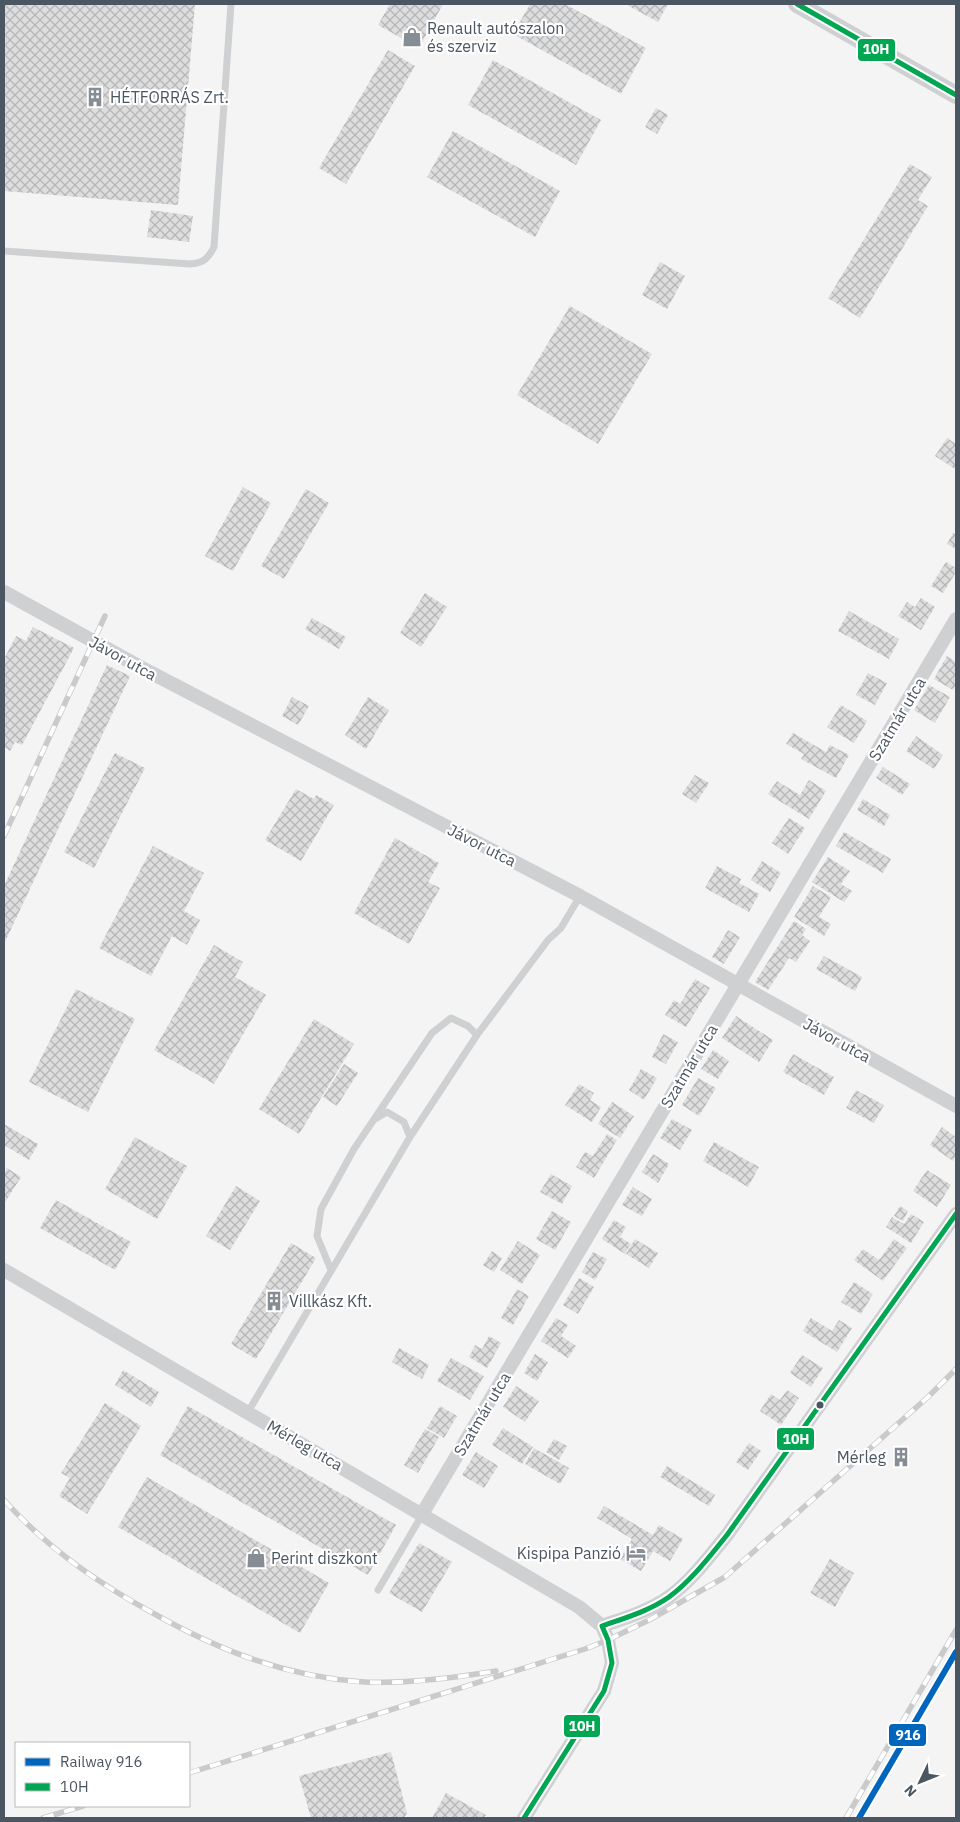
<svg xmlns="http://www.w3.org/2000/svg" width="960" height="1822" viewBox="0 0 960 1822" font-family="'IBM Plex Sans',sans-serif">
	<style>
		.building { fill: url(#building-cross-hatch) }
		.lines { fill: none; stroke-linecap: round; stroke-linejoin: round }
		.service { stroke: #ced0d2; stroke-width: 7 }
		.minor { stroke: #ced0d2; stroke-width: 14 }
		.tertiary { stroke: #ced0d2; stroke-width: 18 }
		.rail-casing { stroke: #c9cacc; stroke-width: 5.5 }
		.rail { stroke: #fff; stroke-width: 4; stroke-dasharray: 11; stroke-linecap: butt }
		.bus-1-casing { stroke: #fff; stroke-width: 9 }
		.bus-1 { stroke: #00a651; stroke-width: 5 }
		.rail-1-casing { stroke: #fff; stroke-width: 10 }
		.rail-1 { stroke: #0065bd; stroke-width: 6 }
		.bus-dot { fill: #4a5661; stroke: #fff; stroke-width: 2 }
		.labels { text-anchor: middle; stroke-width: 4.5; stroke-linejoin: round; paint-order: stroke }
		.poi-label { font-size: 16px; fill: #4a5661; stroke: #fff; text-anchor: start }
		.street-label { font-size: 16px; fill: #4a5661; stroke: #fff }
		.line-badge { stroke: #fff; stroke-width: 2 }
		.badge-label { font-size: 14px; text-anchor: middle; font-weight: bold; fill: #fff }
	</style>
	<defs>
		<pattern id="building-cross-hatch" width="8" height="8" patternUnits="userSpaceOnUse" patternTransform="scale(1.25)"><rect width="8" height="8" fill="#ddddde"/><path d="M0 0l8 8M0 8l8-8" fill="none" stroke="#b5b6b7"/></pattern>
	</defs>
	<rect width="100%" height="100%" fill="#f4f4f4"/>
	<!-- building -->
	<path class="building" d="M4,4H195L178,205L4,191Z
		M390,4H443L419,48L378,25Z
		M530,4H565L646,48L621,94L513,34Z
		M625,4H668L658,22Z
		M388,50L415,66L346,184L319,168Z
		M493,60L601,120L576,165L468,105Z
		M656,108L668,115L657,134L645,127Z
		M453,131L560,191L535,237L427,177Z
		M910,164L932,177L918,200L928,206L860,318L828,298Z
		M151,210L193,216L189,242L147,237Z
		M660,262L685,276L667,309L642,295Z
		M570,306L652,354L598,444L517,395Z
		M947,438L956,444L955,469L935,456Z
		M243,487L271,503L233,571L205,556Z
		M306,489L329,503L284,579L261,566Z
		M953,533L956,535V549L947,544Z
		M946,562L956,568V572L943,593L931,586Z
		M425,593L447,607L421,647L400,633Z
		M921,598L935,607L921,630L898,616L907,602L915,607Z
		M849,611L899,639L889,659L838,631Z
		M312,618L346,637L339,649L305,629Z
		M33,627L74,648L22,745L15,742L10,751L4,747V659L16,636L26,641Z
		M947,656L956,662V684L953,690L934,679Z
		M107,665L130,676L4,944V886Z
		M868,673L887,683L875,705L856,695Z
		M929,685L950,697L935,723L914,710Z
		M292,697L309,706L298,725L282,716Z
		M368,697L389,710L366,749L345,735Z
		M841,705L867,721L854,743L827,727Z
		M793,733L826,752L830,745L849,755L836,778L801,759L804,754L786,744Z
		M916,736L943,755L934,769L906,751Z
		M115,753L145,768L94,868L64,852Z
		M883,767L910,784L902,795L876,778Z
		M695,775L709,783L696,803L682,794Z
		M809,780L826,791L809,819L768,794L777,781L800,795Z
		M296,789L314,799L316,795L334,805L301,861L265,840Z
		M863,799L890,815L884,826L857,810Z
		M789,818L805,828L788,854L772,843Z
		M844,832L891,859L883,873L836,846Z
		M395,838L439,863L428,882L440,888L409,944L354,913Z
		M153,846L204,873L184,911L200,920L187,945L172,936L151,976L99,948Z
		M828,857L850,871L841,884L852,891L844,902L812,882Z
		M762,861L781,873L770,892L751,880Z
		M717,866L741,879L739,883L759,894L749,912L705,888Z
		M813,886L831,897L819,917L831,924L824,936L794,917Z
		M794,921L806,929L802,935L810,941L796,962L789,958L768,990L755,982Z
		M728,930L740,937L724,964L712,957Z
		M214,945L243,962L235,977L266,995L214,1084L154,1050Z
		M824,956L862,977L855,991L816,969Z
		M695,979L710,988L686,1027L665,1015L674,1000L680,1004Z
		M76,989L135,1019L88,1112L29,1082Z
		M736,1016L773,1040L759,1062L722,1038Z
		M314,1019L354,1044L299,1134L259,1109Z
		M663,1034L678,1042L666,1064L652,1057Z
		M713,1050L729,1061L718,1079L701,1069Z
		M793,1054L834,1077L824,1095L783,1072Z
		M344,1064L358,1073L337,1106L323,1097Z
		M641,1069L657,1078L644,1100L629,1090Z
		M698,1078L716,1088L699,1116L682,1105Z
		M579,1084L594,1093L590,1100L601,1107L592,1122L565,1105Z
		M856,1090L884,1105L874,1123L846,1108Z
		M612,1102L634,1116L620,1138L598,1124Z
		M672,1119L692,1130L680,1150L660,1138Z
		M4,1124L38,1144L29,1160L4,1145Z
		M942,1127L956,1137V1156L953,1161L930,1145Z
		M607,1134L617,1140L594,1178L576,1167L585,1152L593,1156Z
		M135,1137L187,1166L157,1219L105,1189Z
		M714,1142L759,1167L748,1187L703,1161Z
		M653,1154L669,1164L658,1183L642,1172Z
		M7,1168L21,1177L4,1204V1174Z
		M927,1170L951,1185L937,1207L913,1191Z
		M551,1174L572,1186L562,1204L540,1192Z
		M236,1186L260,1201L230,1250L206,1236Z
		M633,1187L652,1199L642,1216L622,1205Z
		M56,1200L131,1242L115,1270L40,1228Z
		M900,1206L908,1211L903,1221L894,1216Z
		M552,1211L571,1222L555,1250L536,1239Z
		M911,1214L924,1222L911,1243L886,1227L892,1217L904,1224Z
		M614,1220L626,1227L620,1237L631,1244L625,1254L602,1239Z
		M635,1239L658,1253L649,1268L626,1254Z
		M894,1239L907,1248L883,1281L854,1260L863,1249L879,1260Z
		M518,1241L540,1255L522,1284L500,1270Z
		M291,1243L316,1258L256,1359L231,1344Z
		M492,1251L502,1258L494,1272L483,1265Z
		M593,1252L607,1259L595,1280L582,1272Z
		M579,1278L594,1287L578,1314L563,1305Z
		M854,1282L873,1294L861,1314L841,1302Z
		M517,1289L529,1296L513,1325L501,1318Z
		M556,1318L568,1325L561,1336L576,1346L568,1358L541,1341Z
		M811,1318L832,1331L839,1320L852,1328L837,1352L803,1331Z
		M489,1336L501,1343L487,1368L469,1357L475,1345L482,1349Z
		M399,1348L429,1365L422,1379L392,1362Z
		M535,1354L548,1362L537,1381L524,1373Z
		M802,1355L823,1368L811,1387L790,1373Z
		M451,1358L484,1376L470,1400L437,1381Z
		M123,1370L159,1392L151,1407L115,1385Z
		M516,1386L539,1401L525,1422L503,1407Z
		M787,1390L799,1398L781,1425L760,1411L771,1394L780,1400Z
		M105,1403L141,1426L87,1514L59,1496L70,1478L61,1473Z
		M188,1406L396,1525L368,1575L160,1455Z
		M440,1406L457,1416L444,1438L427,1428Z
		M503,1428L533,1447L522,1464L492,1445Z
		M425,1429L439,1437L418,1473L404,1465Z
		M554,1439L567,1446L559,1460L546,1452Z
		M749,1443L761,1451L748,1470L736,1462Z
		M903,1447L909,1452L899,1466L892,1461Z
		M534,1448L569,1468L560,1484L525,1464Z
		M476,1452L498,1466L484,1488L462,1475Z
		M667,1466L715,1495L709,1506L660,1477Z
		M147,1477L329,1583L300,1633L118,1527Z
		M604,1506L653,1535L659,1525L683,1539L670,1561L653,1551L641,1571L620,1559L632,1539L597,1518Z
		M419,1543L452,1562L422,1612L389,1593Z
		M830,1559L854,1573L835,1607L810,1593Z
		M391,1752L407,1813L404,1818H311L299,1776Z
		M446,1793L486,1815L484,1818H432Z"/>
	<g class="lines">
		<!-- service -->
		<path class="service" d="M4,251L190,264C203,263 208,259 214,247L231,4
			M375,1119L387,1112L404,1122L410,1137
			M331,1270L317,1236L321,1209L354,1149L432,1033L451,1018L468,1026L477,1035
			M248,1412L410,1137L477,1035L548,940L561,928L580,896
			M378,1590L422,1515"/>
		<!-- minor -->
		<path class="minor" d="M4,592L142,668L580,896L956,1106
			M4,1270L545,1587L579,1607L602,1626L608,1640L612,1663L604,1691L524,1818
			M422,1514L956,619
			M602,1626C625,1618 649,1611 669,1597C692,1580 709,1557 727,1535L956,1214"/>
		<!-- tertiary -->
		<path class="tertiary" d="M797,4L956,95"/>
		<defs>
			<path id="rail" d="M4,836L105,616
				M4,1500C46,1547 96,1582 151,1612C218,1650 286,1677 364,1682C408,1684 453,1678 496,1671
				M189,1773L585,1649L608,1640L651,1619L725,1577L928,1397L956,1369
				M43,1818L83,1806
				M846,1818L956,1630"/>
		</defs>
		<!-- rail casing -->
		<use href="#rail" class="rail-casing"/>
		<!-- rail -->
		<use href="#rail" class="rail"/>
		<defs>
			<path id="bus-1" d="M797,4L956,95
				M602,1626C625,1618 649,1611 669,1597C692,1580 709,1557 727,1535L956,1214
				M524,1818L604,1691L612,1663L608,1640L602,1626"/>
		</defs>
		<!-- bus-1 casing -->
		<use href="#bus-1" class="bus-1-casing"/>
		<!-- bus-1 -->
		<use href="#bus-1" class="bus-1"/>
		<defs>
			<path id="rail-1" d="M859,1818L956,1652"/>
		</defs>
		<!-- rail-1 casing -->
		<use href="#rail-1" class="rail-1-casing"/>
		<!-- rail-1 -->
		<use href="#rail-1" class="rail-1"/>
	</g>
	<!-- icons -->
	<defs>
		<symbol id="shop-bare" viewBox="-9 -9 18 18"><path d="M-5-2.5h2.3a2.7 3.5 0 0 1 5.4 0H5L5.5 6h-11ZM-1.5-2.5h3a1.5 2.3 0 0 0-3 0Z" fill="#868d94" stroke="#fff" stroke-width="2.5" paint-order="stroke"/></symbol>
		<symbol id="building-bare" viewBox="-9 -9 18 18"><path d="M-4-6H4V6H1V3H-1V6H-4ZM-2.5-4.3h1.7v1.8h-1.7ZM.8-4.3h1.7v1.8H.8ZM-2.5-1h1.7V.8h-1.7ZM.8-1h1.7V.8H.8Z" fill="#868d94" stroke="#fff" stroke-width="2.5" paint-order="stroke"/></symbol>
		<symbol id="hotel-bare" viewBox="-9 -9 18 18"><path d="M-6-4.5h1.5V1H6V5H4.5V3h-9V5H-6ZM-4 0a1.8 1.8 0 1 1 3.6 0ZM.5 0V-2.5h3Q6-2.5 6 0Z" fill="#868d94" stroke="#fff" stroke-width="2.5" paint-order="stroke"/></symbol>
	</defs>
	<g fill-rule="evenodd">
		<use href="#shop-bare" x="398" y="23" width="28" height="28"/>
		<use href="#building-bare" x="81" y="83" width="28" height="28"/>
		<use href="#building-bare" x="260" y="1287" width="28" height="28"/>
		<use href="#building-bare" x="887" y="1443" width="28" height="28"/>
		<use href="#hotel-bare" x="622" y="1539" width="28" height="28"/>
		<use href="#shop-bare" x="242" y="1544" width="28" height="28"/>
	</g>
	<!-- markers -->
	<circle class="bus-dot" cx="820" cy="1405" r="4.5"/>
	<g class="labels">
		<!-- poi labels -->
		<g class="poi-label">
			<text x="427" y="34">Renault autószalon<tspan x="427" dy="18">és szerviz</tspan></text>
			<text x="110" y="103">HÉTFORRÁS Zrt.</text>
			<text x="289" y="1307">Villkász Kft.</text>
			<text x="886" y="1463" text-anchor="end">Mérleg</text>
			<text x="621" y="1559" text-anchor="end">Kispipa Panzió</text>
			<text x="271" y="1564">Perint diszkont</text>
		</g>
		<!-- street labels -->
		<g class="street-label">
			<text transform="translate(123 658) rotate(29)" y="6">Jávor utca</text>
			<text transform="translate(897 719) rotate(-59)" y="6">Szatmár utca</text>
			<text transform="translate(482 845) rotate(27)" y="6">Jávor utca</text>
			<text transform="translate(837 1040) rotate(29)" y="6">Jávor utca</text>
			<text transform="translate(689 1066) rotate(-59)" y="6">Szatmár utca</text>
			<text transform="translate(482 1414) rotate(-59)" y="6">Szatmár utca</text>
			<text transform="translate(305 1445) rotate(30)" y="6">Mérleg utca</text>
		</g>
	</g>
	<g class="line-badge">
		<rect x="857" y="38" width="39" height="24" rx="5" fill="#00a651"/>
		<rect x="776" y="1427" width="39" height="24" rx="5" fill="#00a651"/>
		<rect x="563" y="1714" width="38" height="24" rx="5" fill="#00a651"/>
		<rect x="888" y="1723" width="39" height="24" rx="5" fill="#0065bd"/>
	</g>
	<g class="badge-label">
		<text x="876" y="54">10H</text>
		<text x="796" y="1444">10H</text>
		<text x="582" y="1731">10H</text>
		<text x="908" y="1740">916</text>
	</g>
	<!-- border -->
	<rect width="960" height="1822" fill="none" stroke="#4a5661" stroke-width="10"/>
	<!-- legend -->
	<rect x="15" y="1742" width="175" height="65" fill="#ffffff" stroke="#b7bbc0"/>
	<rect x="25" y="1758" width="25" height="8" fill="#0065bd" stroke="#b7bbc0"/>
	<text x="60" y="1767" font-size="15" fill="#4a5661">Railway 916</text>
	<rect x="25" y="1783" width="25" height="8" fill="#00a651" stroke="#b7bbc0"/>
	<text x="60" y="1792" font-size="15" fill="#4a5661">10H</text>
	<!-- north arrow -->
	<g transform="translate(920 1782) rotate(227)" stroke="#ffffff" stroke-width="4" paint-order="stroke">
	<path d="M0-4L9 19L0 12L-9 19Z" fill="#4a5661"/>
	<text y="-8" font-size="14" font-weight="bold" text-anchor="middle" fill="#4a5661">N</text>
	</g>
</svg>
